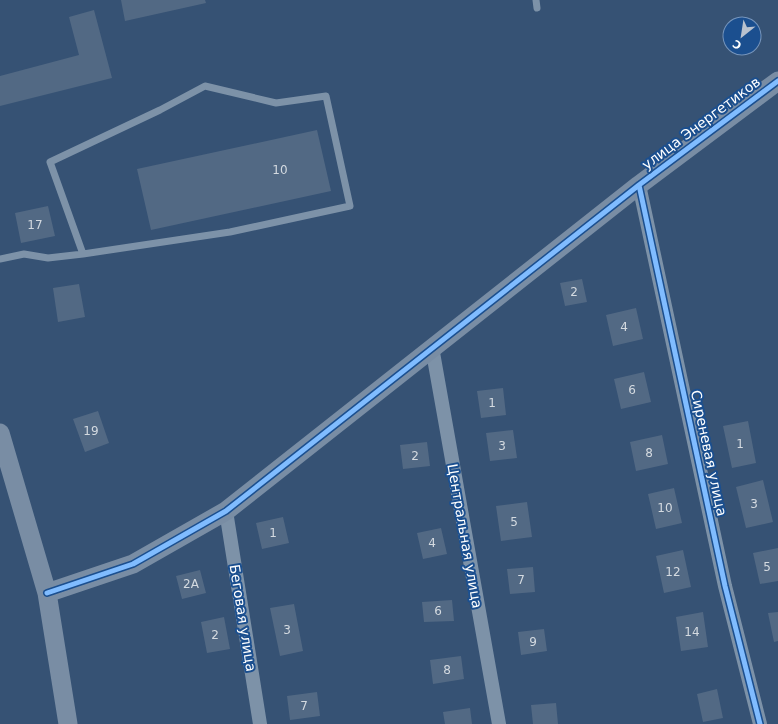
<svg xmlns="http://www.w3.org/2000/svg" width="778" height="724" viewBox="0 0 778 724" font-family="'DejaVu Sans',sans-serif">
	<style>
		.building { fill: #526984 }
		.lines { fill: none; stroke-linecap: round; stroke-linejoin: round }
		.lane { stroke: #7d92a8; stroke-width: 7 }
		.street { stroke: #7d92a8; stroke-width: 14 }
		.secondary { stroke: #798da4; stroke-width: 19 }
		.cycleway-casing { stroke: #1b4f8f; stroke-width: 8 }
		.cycleway { stroke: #80bcff; stroke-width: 5 }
		.labels { text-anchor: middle; stroke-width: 4; stroke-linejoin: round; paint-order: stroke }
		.number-label { font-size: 12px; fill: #d4dae0 }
		.street-label { font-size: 14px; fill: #fff; stroke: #1b4f8f }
	</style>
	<rect width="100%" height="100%" fill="#365274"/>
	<!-- building -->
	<path class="building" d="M121,0H205L206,3L125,21Z
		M94,10L112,78L0,106V76L79,55L69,17Z
		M317,130L331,191L151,230L137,169Z
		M48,206L55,236L21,243L15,213Z
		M582,279L587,302L565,306L560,283Z
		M79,284L85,317L58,322L53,288Z
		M636,308L643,339L613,346L606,315Z
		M644,372L651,402L621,409L614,379Z
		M503,388L506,415L481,418L477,391Z
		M98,411L109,443L85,452L73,419Z
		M748,421L756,463L732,468L723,426Z
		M513,430L517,458L490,461L486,433Z
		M662,435L668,464L636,471L630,442Z
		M427,442L430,466L403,469L400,445Z
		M763,480L773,522L746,528L736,487Z
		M674,488L682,523L656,529L648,494Z
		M527,502L532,537L501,541L496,506Z
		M283,517L289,543L262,549L256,523Z
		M441,528L447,554L423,559L417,533Z
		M778,548V581L760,584L753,553Z
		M683,550L691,587L664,593L656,556Z
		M533,567L535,592L510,594L507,569Z
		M200,570L206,593L182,599L176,576Z
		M452,600L454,621L424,622L422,602Z
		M294,604L303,651L280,656L270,608Z
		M703,612L708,647L681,651L676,617Z
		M778,612V641L774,642L768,613Z
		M224,617L230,649L207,653L201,622Z
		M544,629L547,651L521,655L518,632Z
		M461,656L464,679L433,684L430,660Z
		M717,689L723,718L703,722L697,694Z
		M317,692L320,716L290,720L287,696Z
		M556,703L558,724H533L531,705Z
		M470,708L472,724H445L443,712Z"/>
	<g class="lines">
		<!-- lane -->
		<path class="lane" d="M536,0L537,8
			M0,259L24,254L48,258L83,254L230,232L350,206L326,96L276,103L205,86L160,110L50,162L83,254"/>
		<!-- street -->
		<path class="street" d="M639,185L725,586L760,724
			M432,347L499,724
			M226,511L260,724"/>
		<!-- secondary -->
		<path class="secondary" d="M0,433L47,593L68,724
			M47,593L133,564L226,511L639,185L778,81"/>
		<defs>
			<path id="cycleway" d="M639,185L725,586L760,724
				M47,593L133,564L226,511L639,185L778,81"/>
		</defs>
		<!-- cycleway casing -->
		<use href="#cycleway" class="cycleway-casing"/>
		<!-- cycleway -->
		<use href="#cycleway" class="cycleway"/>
	</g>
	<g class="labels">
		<!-- number labels -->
		<g class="number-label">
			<text x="280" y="174">10</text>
			<text x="35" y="229">17</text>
			<text x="574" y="296">2</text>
			<text x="624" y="331">4</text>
			<text x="632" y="394">6</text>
			<text x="492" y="407">1</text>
			<text x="91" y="435">19</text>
			<text x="740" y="448">1</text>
			<text x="502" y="450">3</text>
			<text x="649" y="457">8</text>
			<text x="415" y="460">2</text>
			<text x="754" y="508">3</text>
			<text x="665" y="512">10</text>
			<text x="514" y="526">5</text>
			<text x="273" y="537">1</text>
			<text x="432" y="547">4</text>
			<text x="767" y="571">5</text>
			<text x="673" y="576">12</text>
			<text x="521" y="584">7</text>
			<text x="191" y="588">2А</text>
			<text x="438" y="615">6</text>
			<text x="287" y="634">3</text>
			<text x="692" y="636">14</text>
			<text x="215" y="639">2</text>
			<text x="533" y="646">9</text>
			<text x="447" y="674">8</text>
			<text x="304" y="710">7</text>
		</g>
		<!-- street labels -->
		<g class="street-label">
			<text transform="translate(701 123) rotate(-37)" y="5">улица Энергетиков</text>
			<text transform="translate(709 453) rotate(78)" y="5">Сиреневая улица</text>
			<text transform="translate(465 536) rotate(80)" y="5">Центральная улица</text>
			<text transform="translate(243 618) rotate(81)" y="5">Беговая улица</text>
		</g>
	</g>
	<!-- north arrow -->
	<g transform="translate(742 36) rotate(210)"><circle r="19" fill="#1b4f8f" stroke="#7695bc"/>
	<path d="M0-3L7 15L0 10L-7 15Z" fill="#b9c2ce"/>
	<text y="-6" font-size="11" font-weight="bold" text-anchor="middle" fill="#ffffff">С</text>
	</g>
</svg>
